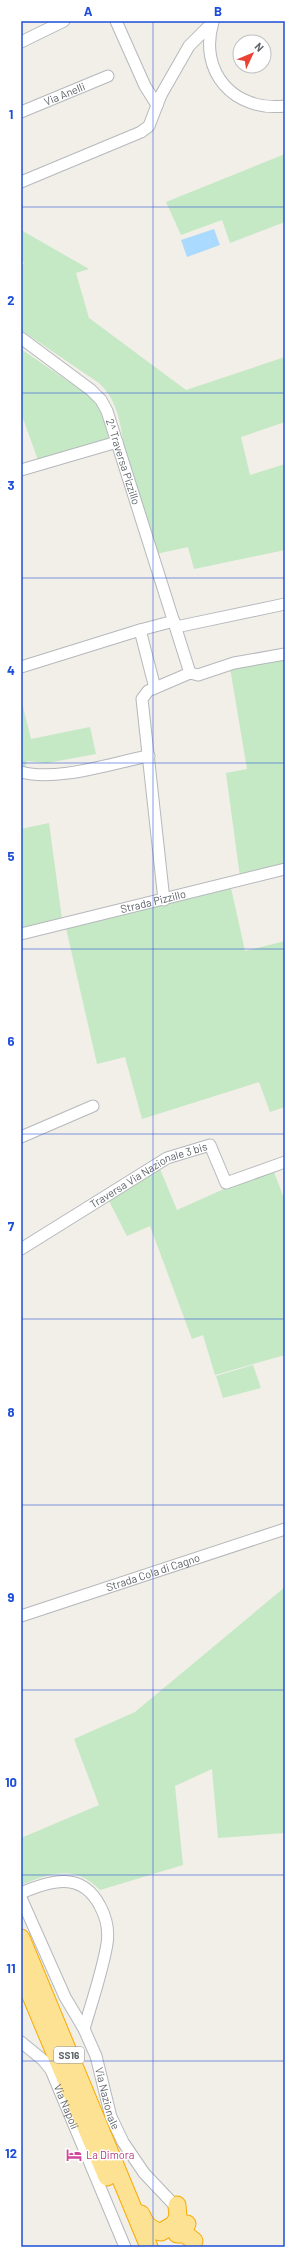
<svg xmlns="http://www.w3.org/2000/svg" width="306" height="2268" viewBox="0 0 306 2268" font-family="Barlow,sans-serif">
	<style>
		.green { fill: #c5e8c5 }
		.water { fill: #aadaff }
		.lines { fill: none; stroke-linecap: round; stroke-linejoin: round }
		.minor-casing { stroke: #b5b8bc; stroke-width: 13 }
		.highway-casing { stroke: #f9ab00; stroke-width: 19 }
		.minor { stroke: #fff; stroke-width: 11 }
		.highway { stroke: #fde293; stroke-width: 17 }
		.grid { fill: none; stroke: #1d4ed8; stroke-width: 1; stroke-opacity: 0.55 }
		.labels { text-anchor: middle; stroke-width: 3; stroke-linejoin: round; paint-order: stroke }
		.shield { fill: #fff; stroke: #8f9295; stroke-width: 1 }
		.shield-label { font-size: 10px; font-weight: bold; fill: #5f6368 }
		.street-label { font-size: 11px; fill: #5f6368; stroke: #fff }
		.hotel-label { font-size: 11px; fill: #b23c85; stroke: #fff; text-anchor: start }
		.neatline { fill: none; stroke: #1d4ed8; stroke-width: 1.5 }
		.grid-label { font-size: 13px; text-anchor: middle; font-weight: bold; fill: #1d4ed8 }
	</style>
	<rect width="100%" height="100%" fill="#f1efe8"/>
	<!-- green -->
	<path class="green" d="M285,154V222L230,243L222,220L181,235L166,202Z
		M21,230L89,269L76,273L89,318L186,390L285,357V422L241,437L250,475L285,464V550L194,569L188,547L156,554C146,521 134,487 126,454C120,428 120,402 99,383L21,330V265L24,264L21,255Z
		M21,349L94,399L100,409L109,439L38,460L21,413Z
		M285,657V865L240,877L226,773L247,769L230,668Z
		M21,699L31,739L90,727L96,754L47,763L27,761L25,768L21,766Z
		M49,823L62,919L23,928L21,922V829Z
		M231,888L245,951L285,941V1107L270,1112L259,1082L142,1119L125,1057L97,1064L66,928Z
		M160,1169L177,1210L224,1189L274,1172L285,1201V1355L215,1375L203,1335L192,1339L150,1226L127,1236L109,1201Z
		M253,1365L261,1388L223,1398L216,1376Z
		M285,1587V1833L218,1838L212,1769L175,1786L183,1865L100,1890C75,1864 51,1873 21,1885V1838L99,1805L74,1739L135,1712Z"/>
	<!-- water -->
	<path class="water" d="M214,229L220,245L187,257L181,240Z"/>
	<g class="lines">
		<defs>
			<g id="minor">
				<path d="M116,21L145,86L157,105"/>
				<path d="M213,22C198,72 234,112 285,106"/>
				<path d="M21,42L64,21"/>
				<path id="s1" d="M21,112L108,76"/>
				<path d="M21,182L141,132L149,126L161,95L189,46L213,22"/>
				<path id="s2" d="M21,338L91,390L101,400L107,411L190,673"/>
				<path d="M21,470L117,442"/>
				<path d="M176,627L285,604"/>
				<path d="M21,667L140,630"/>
				<path d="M190,673L198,675L234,663L285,654"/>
				<path d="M155,688L140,630L174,621"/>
				<path d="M21,772C57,782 111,763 149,756"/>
				<path d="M164,900L142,699L148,691L190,673"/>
				<path id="s3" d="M21,934L285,869"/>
				<path d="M21,1137L93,1106"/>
				<path id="s4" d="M21,1249L167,1158L210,1145L226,1183L285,1162"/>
				<path id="s5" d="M21,1616L285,1529"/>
				<path d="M21,1893C51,1880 82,1871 100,1906C106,1917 109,1931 107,1944C102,1973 92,2001 84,2029"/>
				<path id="s6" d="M21,1898L65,1997L84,2029L96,2056L111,2117L123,2142L144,2173L179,2210"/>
				<path id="s7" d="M21,2042L43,2060L51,2070L125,2247"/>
			</g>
			<path id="highway" d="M21,1938L149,2247
				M21,1972L107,2177
				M141,2214C145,2224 150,2230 161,2232L173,2225L187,2224
				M173,2225L178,2218L177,2205
				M177,2234H185L194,2241"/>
		</defs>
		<!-- minor casing -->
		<use href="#minor" class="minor-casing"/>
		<!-- highway casing -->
		<use href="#highway" class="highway-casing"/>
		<!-- minor -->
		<use href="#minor" class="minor"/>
		<!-- highway -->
		<use href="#highway" class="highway"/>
	</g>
	<!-- grid -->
	<path class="grid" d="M153,21V2247M21,207H285M21,393H285M21,578H285M21,763H285M21,949H285M21,1134H285M21,1319H285M21,1505H285M21,1690H285M21,1875H285M21,2061H285"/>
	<!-- icons -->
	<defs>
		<symbol id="hotel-bare" viewBox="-9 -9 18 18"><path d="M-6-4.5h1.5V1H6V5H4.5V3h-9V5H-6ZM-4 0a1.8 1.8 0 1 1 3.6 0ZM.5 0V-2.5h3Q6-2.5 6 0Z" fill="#d1479c" stroke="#fff" stroke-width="2.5" paint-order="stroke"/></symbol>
	</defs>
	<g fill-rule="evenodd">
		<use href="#hotel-bare" x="63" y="2144" width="22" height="22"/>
	</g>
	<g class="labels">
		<!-- shield labels -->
		<rect class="shield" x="54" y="2047" width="30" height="16" rx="3"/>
		<g class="shield-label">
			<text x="69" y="2059">SS16</text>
		</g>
		<!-- street labels -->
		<g class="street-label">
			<text dy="4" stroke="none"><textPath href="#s1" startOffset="47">Via Anelli</textPath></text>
			<text dy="4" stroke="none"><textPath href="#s2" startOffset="167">2^ Traversa Pizzillo</textPath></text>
			<text dy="4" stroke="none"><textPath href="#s3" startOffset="136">Strada Pizzillo</textPath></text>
			<text dy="4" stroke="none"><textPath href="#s4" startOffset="148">Traversa Via Nazionale 3 bis</textPath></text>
			<text dy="4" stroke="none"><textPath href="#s5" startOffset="139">Strada Cola di Cagno</textPath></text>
			<text dy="4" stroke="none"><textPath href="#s6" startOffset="219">Via Nazionale</textPath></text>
			<text dy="4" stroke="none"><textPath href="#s7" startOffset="81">Via Napoli</textPath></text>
		</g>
		<!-- hotel labels -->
		<g class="hotel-label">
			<text x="86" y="2159">La Dimora</text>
		</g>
	</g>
	<!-- border -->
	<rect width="306" height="2268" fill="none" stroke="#ffffff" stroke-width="44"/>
	<!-- north arrow -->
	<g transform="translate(252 54) rotate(46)"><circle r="19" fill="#ffffff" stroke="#bfc1c3"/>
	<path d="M0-3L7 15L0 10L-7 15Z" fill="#ea4335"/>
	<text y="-6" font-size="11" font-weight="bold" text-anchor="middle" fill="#5f6368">N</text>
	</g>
	<rect x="22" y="22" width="262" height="2224" class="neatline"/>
	<g class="grid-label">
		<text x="88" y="16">A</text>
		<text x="218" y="16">B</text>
		<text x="11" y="119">1</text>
		<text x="11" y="305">2</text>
		<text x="11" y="490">3</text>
		<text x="11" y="675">4</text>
		<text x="11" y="861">5</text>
		<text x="11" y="1046">6</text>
		<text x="11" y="1231">7</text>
		<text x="11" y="1417">8</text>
		<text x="11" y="1602">9</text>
		<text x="11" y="1787">10</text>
		<text x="11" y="1973">11</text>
		<text x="11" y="2158">12</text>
	</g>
</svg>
